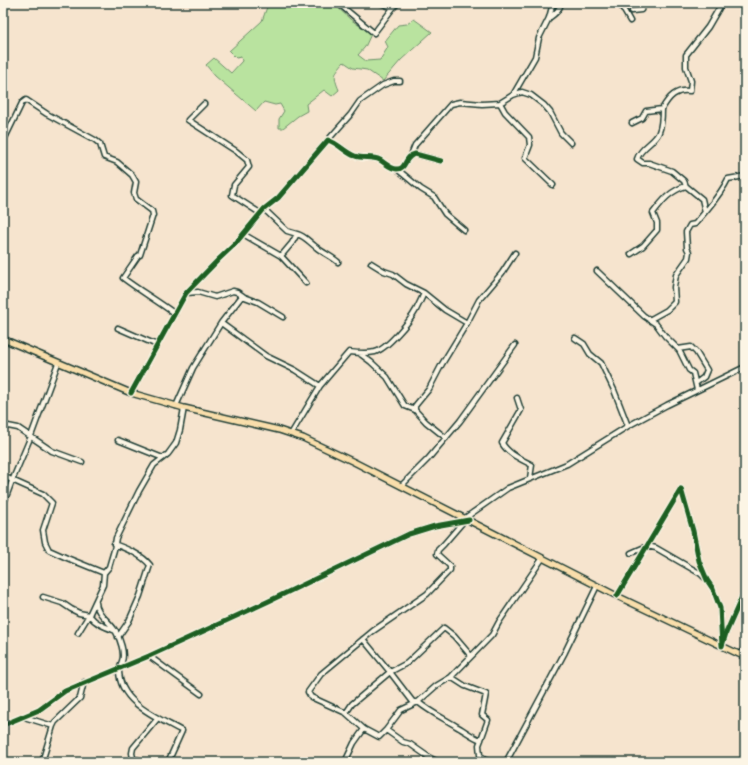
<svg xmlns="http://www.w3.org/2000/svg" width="748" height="765" viewBox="0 0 748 765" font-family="Mali,sans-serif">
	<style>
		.green { fill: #b9e39f; stroke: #6c906a }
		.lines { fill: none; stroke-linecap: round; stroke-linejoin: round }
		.minor-casing { stroke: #1f3d34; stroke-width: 7 }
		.major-casing { stroke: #1f3d34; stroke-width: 8 }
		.minor { stroke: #fcf5e5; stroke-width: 4 }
		.major { stroke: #f9deab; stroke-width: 5 }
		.cycleway-casing { stroke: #fcf5e5; stroke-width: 8 }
		.cycleway { stroke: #1b5e20; stroke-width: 5 }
	</style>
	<rect width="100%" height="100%" fill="#f6e4ce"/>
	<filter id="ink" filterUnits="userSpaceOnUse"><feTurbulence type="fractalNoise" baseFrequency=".025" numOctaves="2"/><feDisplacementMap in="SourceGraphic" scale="8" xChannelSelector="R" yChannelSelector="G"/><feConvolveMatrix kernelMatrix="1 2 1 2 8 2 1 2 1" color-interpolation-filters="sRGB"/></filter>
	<g filter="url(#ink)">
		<!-- green -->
		<path class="green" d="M264,3H333L350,19L371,34L365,47L358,55L366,61L380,60L388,47L385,41L398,25L407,24L414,19L432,32L401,60L383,81L367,70L353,68L344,62C334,73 333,76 339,90L332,96L324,90L306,104L307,111L298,116L283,128H279V119L284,111L280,104L275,105L264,102L256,111L215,76L206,65L214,58L231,73L242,61L241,57L236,58L229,51L262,21L267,7Z"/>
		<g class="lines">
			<defs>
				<path id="minor" d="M338,3L374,33L393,8
					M381,3L393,8L398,3
					M624,3L622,7L630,21
					M632,11L641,10L645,3
					M549,18C555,14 560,10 561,3
					M513,95L522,92L531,95L544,105L550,112L561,133L571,143
					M500,103L505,112L529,137L530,145L525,158L553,185
					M204,104L188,120L236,151L247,160L249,167L234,185L232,195L260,213
					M662,109C669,97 676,89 690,91L691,81L686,67V55L708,27L722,3
					M632,123L642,118L646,111L662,109C662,116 662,125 659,132C655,143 641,146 637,159L643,163H649L672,171L684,181L686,186L702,199L705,212L695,224L690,225L686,232L687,248L689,252L688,258L676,275L674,287L675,302L667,310L649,320
					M3,139L6,136L22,103L26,100L47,114L95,140L100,144L104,157L117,162L132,175L136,182L134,193L136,199L152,211L153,215L140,255
					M328,140L351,114L360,101L383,85L394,81H400
					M411,155L415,145L451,104L460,102L482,104L500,103L513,95L535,57L539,38L549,18L553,3
					M397,169L421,189L434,197L445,214L464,230
					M264,209L287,231L297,234L292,243L281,256
					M705,212C714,201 722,192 728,179L745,176
					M243,234L281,256L306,283
					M297,234C305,236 309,242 316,247C323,253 331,256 338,262
					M631,254L643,246L657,230V223L653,213C663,200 670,191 686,186
					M138,256L123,278C140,291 158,301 175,314
					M371,263L384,271L393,274L406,284L424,293L445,310L467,323
					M597,271L644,316L656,324L665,336L679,350L689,370L693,373L697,390
					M187,293L198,292L215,297L233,291L237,292L243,296
					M221,323L266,356L295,370L320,386
					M118,328L157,345
					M575,338L584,344L590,354L601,363L614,390L628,426
					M678,349L691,347L696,352L707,370L704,377L696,383
					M359,353L371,362L387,377L405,406L415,410
					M131,393L186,293L219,259L235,244L264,209L278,198L328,140C339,144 346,153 355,156C363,159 372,156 380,160C385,163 391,169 397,169C407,169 404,156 415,154L441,161
					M517,398L521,410L502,443C508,454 521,459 532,465L530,478
					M176,406L193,368L221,323L242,296L258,302L283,317
					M3,425L18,428L52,451L82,462
					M291,434L320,386L349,352C358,353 366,354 375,352C387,349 410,321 416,310C419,304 422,298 424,293
					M446,438L426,422L415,410V406L429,389L442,364L467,323L479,300L502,273L515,253
					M118,440L163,458
					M3,476L43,494L52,503L43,530L45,542L49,550L67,558L104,573
					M401,486L428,459L460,421L515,345
					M3,505L12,481L31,436L58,363
					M465,518L508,488L567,464L628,426L667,405L745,367
					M114,544C127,549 141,554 150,565L140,596L129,621L118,637
					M631,553L647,546L656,548L701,574L705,578
					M617,596L681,489L693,531L699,561L707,580L713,589L720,608L722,646L726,633L745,590
					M43,597L62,603L71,609L79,613L89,615L78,633
					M96,602C96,614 110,621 116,632C120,639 125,653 122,661C121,665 119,666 119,670C119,703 157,717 182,731L168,762
					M116,631C105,627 96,624 89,615L103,585L104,573L109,567L114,550L116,538L139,491L154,465L168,454L176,443L180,430L184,408
					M363,639L390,672L407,663L444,628L454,636L471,656
					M741,655L745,646
					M149,656L201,694
					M451,677L436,686L418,702C430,712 443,718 456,726C464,730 472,737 481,740
					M418,702L401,710L386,730L403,742L410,744L430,758L438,762
					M346,713L352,704L390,672L413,702H418
					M24,717L53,726
					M3,725L39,710L65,691L149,656L269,601L409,534L435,526L469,520
					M386,730L379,737L364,729L346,713L311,697L308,692L321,674L373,631L427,594L450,570V566L437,554L438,550L444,544L463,522
					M42,762L53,726L55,722L80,698L84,682
					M144,762L133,758L132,753L133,748L158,718
					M345,762L354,743L364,729
					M488,762L480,755L479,745L488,720L482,715L486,694L465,686L451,677L492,635L499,622L542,559
					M506,762L565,652L597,586"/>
				<path id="major" d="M3,339L131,393L184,408L279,430L303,438L354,462L617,596L745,657"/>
			</defs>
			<!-- minor casing -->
			<use href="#minor" class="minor-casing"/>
			<!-- major casing -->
			<use href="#major" class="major-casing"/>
			<!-- minor -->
			<use href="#minor" class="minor"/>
			<!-- major -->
			<use href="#major" class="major"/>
			<defs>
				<path id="cycleway" d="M131,393L186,293L219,259L235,244L264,209L278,198L328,140C339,144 346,153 355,156C363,159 372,156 380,160C385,163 391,169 397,169C407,169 404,156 415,154L441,161
					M617,596L681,489L693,531L699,561L707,580L713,589L720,608L722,646L726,633L745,590
					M3,725L39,710L65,691L149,656L269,601L409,534L435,526L469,520"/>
			</defs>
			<!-- cycleway casing -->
			<use href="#cycleway" class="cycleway-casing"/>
			<!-- cycleway -->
			<use href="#cycleway" class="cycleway"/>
		</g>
	</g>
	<!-- margin -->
	<rect width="748" height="765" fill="none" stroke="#fcf5e5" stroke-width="16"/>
	<rect x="8" y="8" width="732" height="749" fill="none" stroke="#1f3d34" stroke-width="1.5" filter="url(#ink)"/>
</svg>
